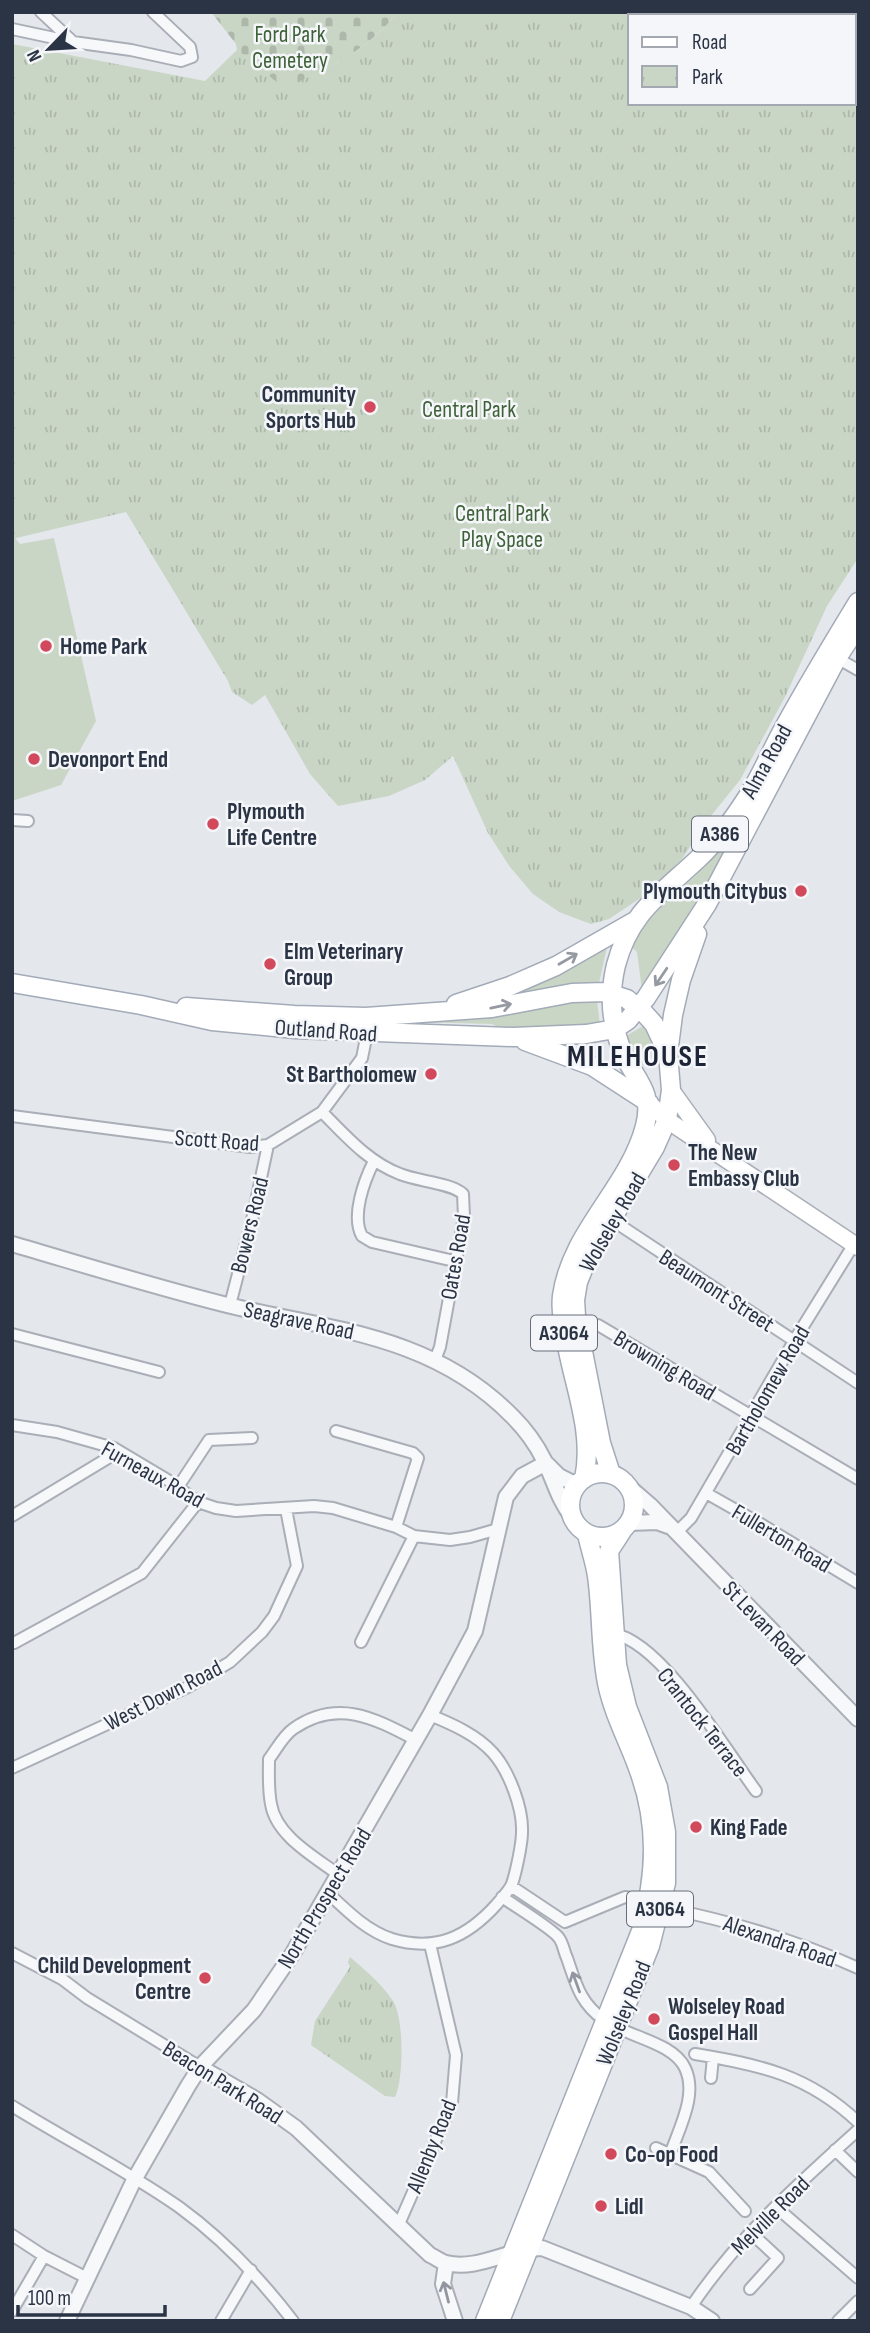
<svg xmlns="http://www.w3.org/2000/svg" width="870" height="2333" viewBox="0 0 870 2333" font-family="'Sofia Sans Condensed',sans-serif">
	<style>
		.grass { fill: #c9d6c5 }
		.cemetery { fill: url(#cemetery-stones) }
		.park { fill: url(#park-tufts); fill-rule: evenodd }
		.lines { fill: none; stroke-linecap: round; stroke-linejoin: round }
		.minor-casing { stroke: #a9aeb7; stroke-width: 14 }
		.tertiary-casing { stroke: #a9aeb7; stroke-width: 18 }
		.secondary-casing { stroke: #a9aeb7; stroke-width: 19 }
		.primary-casing { stroke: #a3abb8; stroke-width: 21 }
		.minor { stroke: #f7f8fa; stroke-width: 10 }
		.tertiary { stroke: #f7f8fa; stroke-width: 14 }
		.secondary { stroke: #fff; stroke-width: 16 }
		.primary { stroke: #fff; stroke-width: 18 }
		.oneway { stroke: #959aa2 }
		.oneway2 { stroke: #9196a0 }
		.poi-dot { fill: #d1495b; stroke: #f4f6f9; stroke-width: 2.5 }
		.labels { text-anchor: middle; stroke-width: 5; stroke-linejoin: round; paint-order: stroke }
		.shield { fill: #f4f6f9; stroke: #676e7b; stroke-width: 2 }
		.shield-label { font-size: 21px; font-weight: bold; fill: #2b3445 }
		.park-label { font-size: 23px; fill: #3f6138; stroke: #f4f6f9 }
		.poi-label { font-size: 23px; font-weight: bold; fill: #2b3445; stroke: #f4f6f9; text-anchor: start }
		.street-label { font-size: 23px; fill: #2b3445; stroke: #f4f6f9 }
		.district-label { font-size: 30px; font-weight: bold; letter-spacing: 2px; fill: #1d2536; stroke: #f4f6f9 }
	</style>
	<defs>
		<pattern id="cemetery-stones" width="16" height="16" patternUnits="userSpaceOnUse" patternTransform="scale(1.75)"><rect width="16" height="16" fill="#c9d6c5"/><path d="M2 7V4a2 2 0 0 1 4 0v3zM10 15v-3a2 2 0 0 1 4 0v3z" fill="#adb8ab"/></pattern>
		<pattern id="park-tufts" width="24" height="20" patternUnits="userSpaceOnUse" patternTransform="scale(1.75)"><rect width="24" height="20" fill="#c9d6c5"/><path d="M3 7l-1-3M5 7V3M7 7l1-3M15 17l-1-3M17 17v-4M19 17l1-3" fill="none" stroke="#adb8ab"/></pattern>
	</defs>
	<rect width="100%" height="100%" fill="#e4e7ec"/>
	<!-- grass -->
	<path class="grass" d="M15,538L20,544L54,538L96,721L61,785L12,801V539Z
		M743,818C713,877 680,935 642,990L637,952L631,946C648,915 673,897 698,873C715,856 729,837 743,818Z
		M607,947L599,983L596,984L563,986L511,995Z
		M597,1001L600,1025L579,1028H500L492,1024L416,1022L553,1002Z
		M643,1026L658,1056L652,1059L648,1054L645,1053L643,1055L647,1062L643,1066L626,1036Z"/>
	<!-- cemetery -->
	<path class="cemetery" d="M211,12H398C368,50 327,70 284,89L237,50L236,44Z"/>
	<!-- park -->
	<path class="park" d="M398,12H858V558L827,606L785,697L740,780L706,822L682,859L651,891L609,919L591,924L559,912L533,894L510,867L488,833L453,756L425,780L389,796L338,806L310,774L265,695L252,705L232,692L228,681L126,512L12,539V44L205,81L237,50L284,88C327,70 368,50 398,12ZM630,16H854V103H630Z
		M350,1957C365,1970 382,1984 393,2001C404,2017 404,2079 395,2097L385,2096L311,2045L315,2021L350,1967L348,1962Z"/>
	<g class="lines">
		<defs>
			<path id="minor" d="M41,12L71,40
				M12,29L73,42L131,50L181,61L192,57L190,47L153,12
				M837,658L858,670
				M12,820L28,821
				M322,1112C345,1135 368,1162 400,1174C416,1181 452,1183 463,1194L464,1217L440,1347L435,1360
				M12,1116L250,1147L268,1145L322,1112L362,1058L367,1033
				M374,1161C364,1181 351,1216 362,1236L372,1242L454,1261
				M612,1220L858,1383
				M230,1305L252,1220L268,1145
				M578,1326L598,1325L858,1479
				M12,1334L159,1372
				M12,1425L57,1432L114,1448L171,1482L198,1502L216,1508L236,1511L314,1506L333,1508L396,1527L414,1536L450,1540L470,1537L498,1529
				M336,1431L413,1453L418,1458L396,1527
				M178,1487L209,1440L252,1438
				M706,1493L759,1523L858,1583
				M12,1516L108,1458L114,1448
				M676,1533L691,1518L794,1341L854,1244
				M614,1634C662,1642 727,1752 756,1791
				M361,1642L414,1536
				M14,1643L142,1573L198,1502
				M12,1768L188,1687L230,1662L262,1632L274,1616L297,1566L286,1509
				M339,1875C315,1857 276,1836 271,1804C268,1789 269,1773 269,1759C276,1750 283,1736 293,1729C337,1698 374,1718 416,1740
				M511,1886L565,1922L625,1897L650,1900
				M328,1893C347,1911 367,1931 392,1939C436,1952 467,1937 496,1905C501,1899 509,1891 512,1884C516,1872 522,1844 522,1832C523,1808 509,1771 493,1753C477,1735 452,1724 430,1715
				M502,1897C513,1905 553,1929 559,1938C563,1943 564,1952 567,1958C576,1984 580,2003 604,2020C627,2037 673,2042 685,2068C698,2095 679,2128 670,2155
				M661,1907C730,1921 794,1939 858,1968
				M12,1953L62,1979L87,1998L200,2067
				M695,2054C761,2065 808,2075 858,2122
				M711,2078L713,2057
				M12,2106C67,2140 126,2170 179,2207C223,2239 260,2278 293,2321
				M656,2148L709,2172L745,2211
				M835,2150L858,2172
				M776,2207L858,2278
				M399,2224L452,2103L456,2055L430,1944
				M12,2235L44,2256L87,2278
				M750,2289L778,2258L750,2232
				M691,2307C736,2239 798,2184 858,2130
				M12,2311L44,2256
				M221,2321L251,2270
				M838,2321L858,2301"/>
			<path id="tertiary" d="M12,1244C84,1265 155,1287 227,1305C332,1330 433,1335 513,1417C526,1430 536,1444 544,1460C554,1480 558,1499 572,1517
				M547,1464L559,1476L577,1485
				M628,1486L650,1505L858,1719
				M629,1523L657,1522L668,1526
				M200,2067L257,2100L296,2128L430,2255C435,2257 441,2262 446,2263C478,2271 510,2248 542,2248L691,2307L712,2321
				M446,2263L443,2284L455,2321
				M67,2321L134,2180L188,2086L200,2067L254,2010L293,1953L430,1715L475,1631L506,1497L522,1476L546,1463"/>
			<path id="secondary" d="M671,1090L707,1140
				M649,1103L667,1120L858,1247"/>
			<path id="primary" d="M12,983L141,1005L212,1021L295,1029L513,1037L586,1034L615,1029L628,1020L646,998L707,904L837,658L858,626
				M456,1004L510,986L556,966L633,922
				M186,1007L294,1015L366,1017L492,1008L572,993L605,992L627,999L645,1014L654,1024L668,1054
				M525,1041L592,1066L649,1103
				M570 1505a32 32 0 1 1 64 0a32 32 0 1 1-64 0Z
				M611,1474L601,1443L576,1316L575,1300L578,1282L586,1262L655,1147L667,1120L671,1090L668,1054L673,1015L681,980L697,934
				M584,1479C595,1428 570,1378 564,1328C562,1318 561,1306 562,1296C571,1231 629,1188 645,1126C654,1091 636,1081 623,1053C611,1025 609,994 616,965C630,912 661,894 699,858C717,841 734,818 748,796C762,774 772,749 785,726C808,684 833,643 858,602
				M485,2321L641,1931C656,1875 659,1824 638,1768C628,1740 613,1713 607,1683C600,1647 602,1611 597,1576C595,1562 590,1548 587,1534
				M500,2321L650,1946L666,1883V1832L658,1787L627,1707L617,1665L609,1551L622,1531"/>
		</defs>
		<!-- minor casing -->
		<use href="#minor" class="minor-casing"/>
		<!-- tertiary casing -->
		<use href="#tertiary" class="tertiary-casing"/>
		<!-- secondary casing -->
		<use href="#secondary" class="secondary-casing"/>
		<!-- primary casing -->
		<use href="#primary" class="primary-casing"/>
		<!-- minor -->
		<use href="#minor" class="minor"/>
		<!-- tertiary -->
		<use href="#tertiary" class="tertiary"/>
		<!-- secondary -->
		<use href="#secondary" class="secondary"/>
		<!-- primary -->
		<use href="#primary" class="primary"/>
	</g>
	<!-- one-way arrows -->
	<defs><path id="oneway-shaft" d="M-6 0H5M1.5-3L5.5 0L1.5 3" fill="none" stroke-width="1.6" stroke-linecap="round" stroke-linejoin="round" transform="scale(1.75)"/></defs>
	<g class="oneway">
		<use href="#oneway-shaft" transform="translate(568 959) rotate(-30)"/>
		<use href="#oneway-shaft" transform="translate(661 977) rotate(124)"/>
		<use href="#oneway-shaft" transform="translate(501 1006) rotate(-12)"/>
	</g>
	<g class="oneway2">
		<use href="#oneway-shaft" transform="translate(576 1982) rotate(-110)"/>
		<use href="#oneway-shaft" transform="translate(446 2292) rotate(-104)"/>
	</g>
	<!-- markers -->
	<g class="poi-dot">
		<circle cx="370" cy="407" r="7"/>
		<circle cx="46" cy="646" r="7"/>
		<circle cx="34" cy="759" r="7"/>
		<circle cx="213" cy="824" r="7"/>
		<circle cx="801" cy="891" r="7"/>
		<circle cx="270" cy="964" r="7"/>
		<circle cx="431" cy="1074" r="7"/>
		<circle cx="674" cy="1165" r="7"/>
		<circle cx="696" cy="1827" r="7"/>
		<circle cx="205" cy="1978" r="7"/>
		<circle cx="654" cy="2019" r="7"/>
		<circle cx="611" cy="2154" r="7"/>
		<circle cx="601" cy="2206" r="7"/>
	</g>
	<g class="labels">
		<!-- shield labels -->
		<g class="shield">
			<rect x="692" y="816.5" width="56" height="35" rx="5"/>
			<rect x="531" y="1315.5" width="66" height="35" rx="5"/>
			<rect x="627" y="1891.5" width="66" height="35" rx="5"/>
		</g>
		<g class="shield-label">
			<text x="720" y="841">A386</text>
			<text x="564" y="1340">A3064</text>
			<text x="660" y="1916">A3064</text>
		</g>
		<!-- park labels -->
		<g class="park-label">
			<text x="290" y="42">Ford Park<tspan x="290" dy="26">Cemetery</tspan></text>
			<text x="469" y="417">Central Park</text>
			<text x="502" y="521">Central Park<tspan x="502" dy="26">Play Space</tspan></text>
		</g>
		<!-- poi labels -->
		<g class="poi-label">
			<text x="356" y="402" text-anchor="end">Community<tspan x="356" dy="26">Sports Hub</tspan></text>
			<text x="60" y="654">Home Park</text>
			<text x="48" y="767">Devonport End</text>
			<text x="227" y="819">Plymouth<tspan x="227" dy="26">Life Centre</tspan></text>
			<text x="787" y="899" text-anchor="end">Plymouth Citybus</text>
			<text x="284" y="959">Elm Veterinary<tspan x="284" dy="26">Group</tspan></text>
			<text x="417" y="1082" text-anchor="end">St Bartholomew</text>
			<text x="688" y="1160">The New<tspan x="688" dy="26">Embassy Club</tspan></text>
			<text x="710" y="1835">King Fade</text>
			<text x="191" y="1973" text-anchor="end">Child Development<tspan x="191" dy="26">Centre</tspan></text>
			<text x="668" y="2014">Wolseley Road<tspan x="668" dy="26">Gospel Hall</tspan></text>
			<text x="625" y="2162">Co-op Food</text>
			<text x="615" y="2214">Lidl</text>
		</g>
		<!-- street labels -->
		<g class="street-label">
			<text transform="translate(766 761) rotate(-61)" y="8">Alma Road</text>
			<text transform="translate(326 1030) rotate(4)" y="8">Outland Road</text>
			<text transform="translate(217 1140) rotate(4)" y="8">Scott Road</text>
			<text transform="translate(612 1222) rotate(-60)" y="8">Wolseley Road</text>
			<text transform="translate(249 1225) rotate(-76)" y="8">Bowers Road</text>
			<text transform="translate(455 1257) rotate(-80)" y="8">Oates Road</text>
			<text transform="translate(717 1290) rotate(33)" y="8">Beaumont Street</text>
			<text transform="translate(299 1320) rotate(12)" y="8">Seagrave Road</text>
			<text transform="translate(665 1365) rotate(31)" y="8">Browning Road</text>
			<text transform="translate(767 1390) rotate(-60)" y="8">Bartholomew Road</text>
			<text transform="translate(153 1474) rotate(29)" y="8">Furneaux Road</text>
			<text transform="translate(782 1538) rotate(31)" y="8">Fullerton Road</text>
			<text transform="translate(764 1623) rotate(46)" y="8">St Levan Road</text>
			<text transform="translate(163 1695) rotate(-27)" y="8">West Down Road</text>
			<text transform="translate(703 1722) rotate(52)" y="8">Crantock Terrace</text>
			<text transform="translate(324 1898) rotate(-59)" y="8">North Prospect Road</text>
			<text transform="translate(780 1941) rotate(19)" y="8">Alexandra Road</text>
			<text transform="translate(623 2013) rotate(-68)" y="8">Wolseley Road</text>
			<text transform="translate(223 2082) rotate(32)" y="8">Beacon Park Road</text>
			<text transform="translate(431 2146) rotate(-68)" y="8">Allenby Road</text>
			<text transform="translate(770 2215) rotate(-45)" y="8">Melville Road</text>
		</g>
		<!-- district labels -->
		<g class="district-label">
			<text x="638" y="1066">MILEHOUSE</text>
		</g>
	</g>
	<!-- border -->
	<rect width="870" height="2333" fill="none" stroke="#2b3445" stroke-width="28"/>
	<!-- legend -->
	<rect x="628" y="14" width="228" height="91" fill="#f4f6f9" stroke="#a4a8b1" stroke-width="2"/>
	<rect x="642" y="37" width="35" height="10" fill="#ffffff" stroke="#a4a8b1" stroke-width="2"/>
	<text x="692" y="49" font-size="21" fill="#2b3445">Road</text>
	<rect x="642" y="66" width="35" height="21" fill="url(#park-tufts)" stroke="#a4a8b1" stroke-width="2"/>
	<text x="692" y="84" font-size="21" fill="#2b3445">Park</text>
	<!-- north arrow -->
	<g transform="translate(49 49) rotate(245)" stroke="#f4f6f9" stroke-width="5" paint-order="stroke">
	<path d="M0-5L12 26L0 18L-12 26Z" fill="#2b3445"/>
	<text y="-10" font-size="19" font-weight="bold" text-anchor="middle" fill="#2b3445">N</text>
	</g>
	<!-- scale -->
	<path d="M18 2305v10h147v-10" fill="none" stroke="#2b3445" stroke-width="3.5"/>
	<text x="28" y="2305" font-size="21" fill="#2b3445" stroke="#f4f6f9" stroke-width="5" paint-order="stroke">100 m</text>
</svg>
